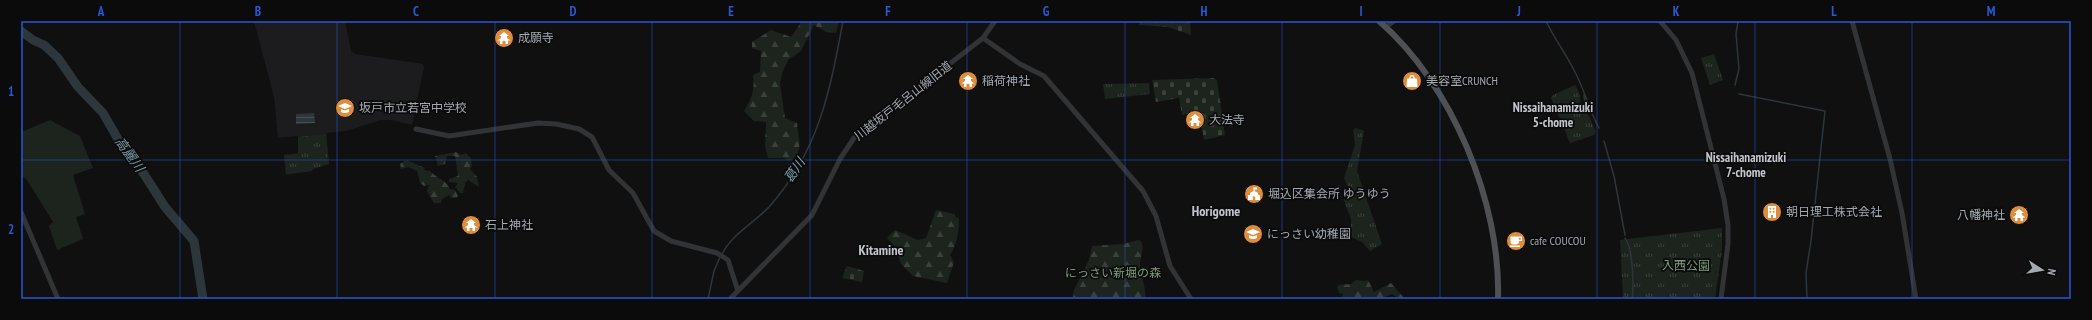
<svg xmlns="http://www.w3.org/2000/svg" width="2092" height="320" viewBox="0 0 2092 320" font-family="'PT Sans Narrow','Noto Sans JP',sans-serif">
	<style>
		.built { fill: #1c1c1e }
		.grass { fill: url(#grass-tufts) }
		.forest { fill: url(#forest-firs) }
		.cemetery { fill: url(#cemetery-stones) }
		.garden { fill: #1d231d }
		.water { fill: url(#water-rules) }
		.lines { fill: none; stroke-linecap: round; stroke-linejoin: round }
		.stream { stroke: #2d363a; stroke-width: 1.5 }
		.river { stroke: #2d363a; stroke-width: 9 }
		.tertiary { stroke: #313335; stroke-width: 5 }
		.primary { stroke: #4e5054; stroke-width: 6 }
		.grid { fill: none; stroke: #2a57d4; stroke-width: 1; stroke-opacity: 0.55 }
		.labels { text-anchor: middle; stroke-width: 3.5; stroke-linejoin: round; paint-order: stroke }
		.poi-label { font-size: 12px; fill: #a2a9b0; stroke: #0b0b0c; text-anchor: start }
		.street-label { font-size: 12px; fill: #a2a9b0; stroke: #0b0b0c }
		.park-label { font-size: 12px; fill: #7e9a7b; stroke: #0b0b0c }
		.neighbourhood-label { font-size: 13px; font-weight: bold; fill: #c3c7cd; stroke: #0b0b0c }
		.water-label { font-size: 13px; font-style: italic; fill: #7c9ba8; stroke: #0b0b0c }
		.quarter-label { font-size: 14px; font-weight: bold; fill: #c3c7cd; stroke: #0b0b0c }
		.neatline { fill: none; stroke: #2a57d4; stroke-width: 1.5 }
		.grid-label { font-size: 13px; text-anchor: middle; font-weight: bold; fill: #2a57d4 }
	</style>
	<defs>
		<pattern id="grass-tufts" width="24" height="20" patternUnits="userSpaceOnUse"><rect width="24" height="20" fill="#1d231d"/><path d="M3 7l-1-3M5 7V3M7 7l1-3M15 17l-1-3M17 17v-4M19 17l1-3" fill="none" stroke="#3b403b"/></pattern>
		<pattern id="forest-firs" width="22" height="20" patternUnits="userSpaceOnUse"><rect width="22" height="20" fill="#1d231d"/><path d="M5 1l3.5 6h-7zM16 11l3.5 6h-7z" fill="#3b403b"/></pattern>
		<pattern id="cemetery-stones" width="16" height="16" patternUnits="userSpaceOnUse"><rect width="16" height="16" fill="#1d231d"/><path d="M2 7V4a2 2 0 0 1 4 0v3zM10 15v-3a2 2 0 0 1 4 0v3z" fill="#3b403b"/></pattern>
		<pattern id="water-rules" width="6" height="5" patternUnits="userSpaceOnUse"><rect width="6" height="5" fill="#2d363a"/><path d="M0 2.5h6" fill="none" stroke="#485054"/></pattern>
	</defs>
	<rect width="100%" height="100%" fill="#101011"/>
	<!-- built -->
	<path class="built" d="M254,21H345L351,51L355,54L423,64L424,67L412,125L392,120H381L346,131L326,133L329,164L313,169L312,171L286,175L284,155L298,153V136L278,138L274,97Z"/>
	<!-- grass -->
	<path class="grass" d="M1714,54L1723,80L1710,85L1701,58Z
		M1149,83L1150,94L1105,99L1103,84Z
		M1575,85L1579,92L1581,106L1589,116L1596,132L1594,135L1570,143L1551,98L1553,95Z
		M1355,128L1364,131L1357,171L1382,244L1370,251L1362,242L1351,237V219L1344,201L1348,187L1344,178L1355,145L1353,130Z
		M326,134L329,164L313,169L312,171L286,174L284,155L298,154V137Z
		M1722,228V250L1715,299H1623L1620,240Z"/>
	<!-- forest -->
	<path class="forest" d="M802,21H839L836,33L826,32L814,25L801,51L788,60L783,71L780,83L785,118L797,123C798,137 805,155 789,161L784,158H768L765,146L766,122L754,121L744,111C752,98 755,90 753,75L760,72L761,51L752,48V42L771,30L791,37Z
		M456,152L461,155L466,153L471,158L472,165L470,169L477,177L479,187L468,180L465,183L463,193H460L455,187L458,183L449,182V179L458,176L455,156H447L445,164L438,166L435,156Z
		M406,160L425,168L424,170L430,171C436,178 447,180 450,189L455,190L458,196L456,198H451L449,195L442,199L441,203H434L427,191L429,185L424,186L420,183L417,171L408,167L401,169L400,164Z
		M936,210L955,214V216L959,219C959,230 957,246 950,255L954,262L947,283L913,276L901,264L896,248L887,238L895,230L918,240L926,238Z
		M1138,240L1141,241C1145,251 1140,255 1140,265C1140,277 1147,287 1145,299H1078L1073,297L1074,290L1089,260L1092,246L1123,244Z
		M1356,280L1365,281L1368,280L1374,292L1391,283L1405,299H1399L1392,294L1380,299H1341L1343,294L1339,293L1337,287L1338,285L1351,284Z"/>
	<!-- cemetery -->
	<path class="cemetery" d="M1140,21H1190L1191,35L1168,27L1139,25Z
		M1214,78L1217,80L1225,135L1204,140L1199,112L1182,115L1179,98L1156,102L1152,80Z
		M847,266L864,271L862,282L842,278Z"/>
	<!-- garden -->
	<path class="garden" d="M50,120L80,136L93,168L73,175L85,214L76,217L83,239L57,250L49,226L53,222L27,180L21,175V132Z"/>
	<!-- water -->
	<path class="water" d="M314,113L315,123L296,124V114Z"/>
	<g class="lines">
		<!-- stream -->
		<path class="stream" d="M1546,21C1554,38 1566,54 1575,72C1585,91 1589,110 1599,128
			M1735,85L1739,69L1736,34L1738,21
			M1739,94L1825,111L1811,241L1806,273L1807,299
			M1584,95L1585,104L1589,109
			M1604,141L1614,176L1625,235
			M1625,238C1633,247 1634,286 1632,299
			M722,254C732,234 754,223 769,207C819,151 830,91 843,21
			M708,299L714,271L720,257"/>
		<!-- river -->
		<path class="river" d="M21,31L33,40L44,45L58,58L78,87L103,113L122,146L144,174L165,207L194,241L203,299"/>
		<!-- tertiary -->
		<path class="tertiary" d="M1660,21L1676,40L1692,73L1724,199L1728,225V244L1721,299
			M1852,21L1890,159L1902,213L1916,299
			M1386,27L1394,21
			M983,38L1020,64L1044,76L1143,191L1156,216L1170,266L1191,299
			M416,129L449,136L538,123L556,124L579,129L592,137L609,170L633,193L654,231L671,241L717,253L728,260L738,291
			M21,212L58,299
			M730,299L812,215L840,159L854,138L983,38L995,21"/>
		<!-- primary -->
		<path class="primary" d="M1379,21C1452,84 1501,203 1498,299"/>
	</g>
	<!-- grid -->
	<path class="grid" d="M180,21V299M337,21V299M495,21V299M652,21V299M810,21V299M967,21V299M1125,21V299M1282,21V299M1440,21V299M1597,21V299M1755,21V299M1912,21V299M21,160H2071"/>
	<!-- icons -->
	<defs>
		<symbol id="temple-disc" viewBox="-11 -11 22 22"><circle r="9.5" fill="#dd8d3c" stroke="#0b0b0c"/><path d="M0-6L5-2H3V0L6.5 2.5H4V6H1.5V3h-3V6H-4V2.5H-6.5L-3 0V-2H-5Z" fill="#fff"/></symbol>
		<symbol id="shop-disc" viewBox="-11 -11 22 22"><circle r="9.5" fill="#dd8d3c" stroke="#0b0b0c"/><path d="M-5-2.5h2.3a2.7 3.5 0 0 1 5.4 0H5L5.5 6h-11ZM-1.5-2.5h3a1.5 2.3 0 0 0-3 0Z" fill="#fff"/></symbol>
		<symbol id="school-disc" viewBox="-11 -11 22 22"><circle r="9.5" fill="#dd8d3c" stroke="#0b0b0c"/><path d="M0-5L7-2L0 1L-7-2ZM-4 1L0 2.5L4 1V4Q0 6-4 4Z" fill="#fff"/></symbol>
		<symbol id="civic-disc" viewBox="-11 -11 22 22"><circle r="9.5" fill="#dd8d3c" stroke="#0b0b0c"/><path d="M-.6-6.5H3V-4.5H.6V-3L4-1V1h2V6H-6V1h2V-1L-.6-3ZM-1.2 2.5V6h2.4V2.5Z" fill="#fff"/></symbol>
		<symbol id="building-disc" viewBox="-11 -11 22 22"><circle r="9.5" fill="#dd8d3c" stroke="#0b0b0c"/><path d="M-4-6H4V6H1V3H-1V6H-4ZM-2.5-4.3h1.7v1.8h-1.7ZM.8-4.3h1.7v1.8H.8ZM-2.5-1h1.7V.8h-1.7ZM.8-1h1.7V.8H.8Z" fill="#fff"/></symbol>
		<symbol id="cafe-disc" viewBox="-11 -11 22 22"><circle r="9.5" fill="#dd8d3c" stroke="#0b0b0c"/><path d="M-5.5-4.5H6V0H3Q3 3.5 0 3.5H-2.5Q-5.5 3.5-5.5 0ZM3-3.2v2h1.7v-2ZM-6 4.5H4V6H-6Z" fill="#fff"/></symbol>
	</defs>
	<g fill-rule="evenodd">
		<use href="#temple-disc" x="493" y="27" width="22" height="22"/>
		<use href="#temple-disc" x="957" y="70" width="22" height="22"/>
		<use href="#shop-disc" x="1401" y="70" width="22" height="22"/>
		<use href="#school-disc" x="334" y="97" width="22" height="22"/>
		<use href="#temple-disc" x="1184" y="109" width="22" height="22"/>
		<use href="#civic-disc" x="1243" y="183" width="22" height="22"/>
		<use href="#building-disc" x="1761" y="201" width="22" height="22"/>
		<use href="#temple-disc" x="2008" y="204" width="22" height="22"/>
		<use href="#temple-disc" x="460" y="214" width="22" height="22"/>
		<use href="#school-disc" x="1242" y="223" width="22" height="22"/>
		<use href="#cafe-disc" x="1505" y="230" width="22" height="22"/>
	</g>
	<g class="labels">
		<!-- poi labels -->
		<g class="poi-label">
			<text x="518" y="42">成願寺</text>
			<text x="982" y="85">稲荷神社</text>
			<text x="1426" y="85">美容室CRUNCH</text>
			<text x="359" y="112">坂戸市立若宮中学校</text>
			<text x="1209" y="124">大法寺</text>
			<text x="1268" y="198">堀込区集会所 ゆうゆう</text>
			<text x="1786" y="216">朝日理工株式会社</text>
			<text x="2005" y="219" text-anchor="end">八幡神社</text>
			<text x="485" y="229">石上神社</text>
			<text x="1267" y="238">にっさい幼稚園</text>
			<text x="1530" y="245">cafe COUCOU</text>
		</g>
		<!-- street labels -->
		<g class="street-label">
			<text transform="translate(903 101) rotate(-38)" y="4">川越坂戸毛呂山線旧道</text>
		</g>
		<!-- park labels -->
		<g class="park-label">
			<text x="1686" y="270">入西公園</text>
			<text x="1113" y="277">にっさい新堀の森</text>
		</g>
		<!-- neighbourhood labels -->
		<g class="neighbourhood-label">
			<text x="1553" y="112">Nissaihanamizuki<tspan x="1553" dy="15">5-chome</tspan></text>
			<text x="1746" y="162">Nissaihanamizuki<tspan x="1746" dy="15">7-chome</tspan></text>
		</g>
		<!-- water labels -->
		<g class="water-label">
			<text transform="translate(130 154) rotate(54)" y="5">高麗川</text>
			<text transform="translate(794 170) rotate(-55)" y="5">葛川</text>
		</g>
		<!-- quarter labels -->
		<g class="quarter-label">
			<text x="1216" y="216">Horigome</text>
			<text x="881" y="255">Kitamine</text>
		</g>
	</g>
	<!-- border -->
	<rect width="2092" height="320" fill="none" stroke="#0b0b0c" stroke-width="44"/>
	<!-- north arrow -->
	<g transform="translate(2042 270) rotate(102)" stroke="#0b0b0c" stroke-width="3" paint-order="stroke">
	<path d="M0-3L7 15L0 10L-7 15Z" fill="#a2a9b0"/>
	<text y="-6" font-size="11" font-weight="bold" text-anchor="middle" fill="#a2a9b0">N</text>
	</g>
	<rect x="22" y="22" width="2048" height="276" class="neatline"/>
	<g class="grid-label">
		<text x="101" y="16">A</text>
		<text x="258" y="16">B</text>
		<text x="416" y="16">C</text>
		<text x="573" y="16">D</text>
		<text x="731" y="16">E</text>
		<text x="888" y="16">F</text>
		<text x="1046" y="16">G</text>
		<text x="1204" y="16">H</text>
		<text x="1361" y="16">I</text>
		<text x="1519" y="16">J</text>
		<text x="1676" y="16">K</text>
		<text x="1834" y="16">L</text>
		<text x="1991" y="16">M</text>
		<text x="11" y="96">1</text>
		<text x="11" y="234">2</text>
	</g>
</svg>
